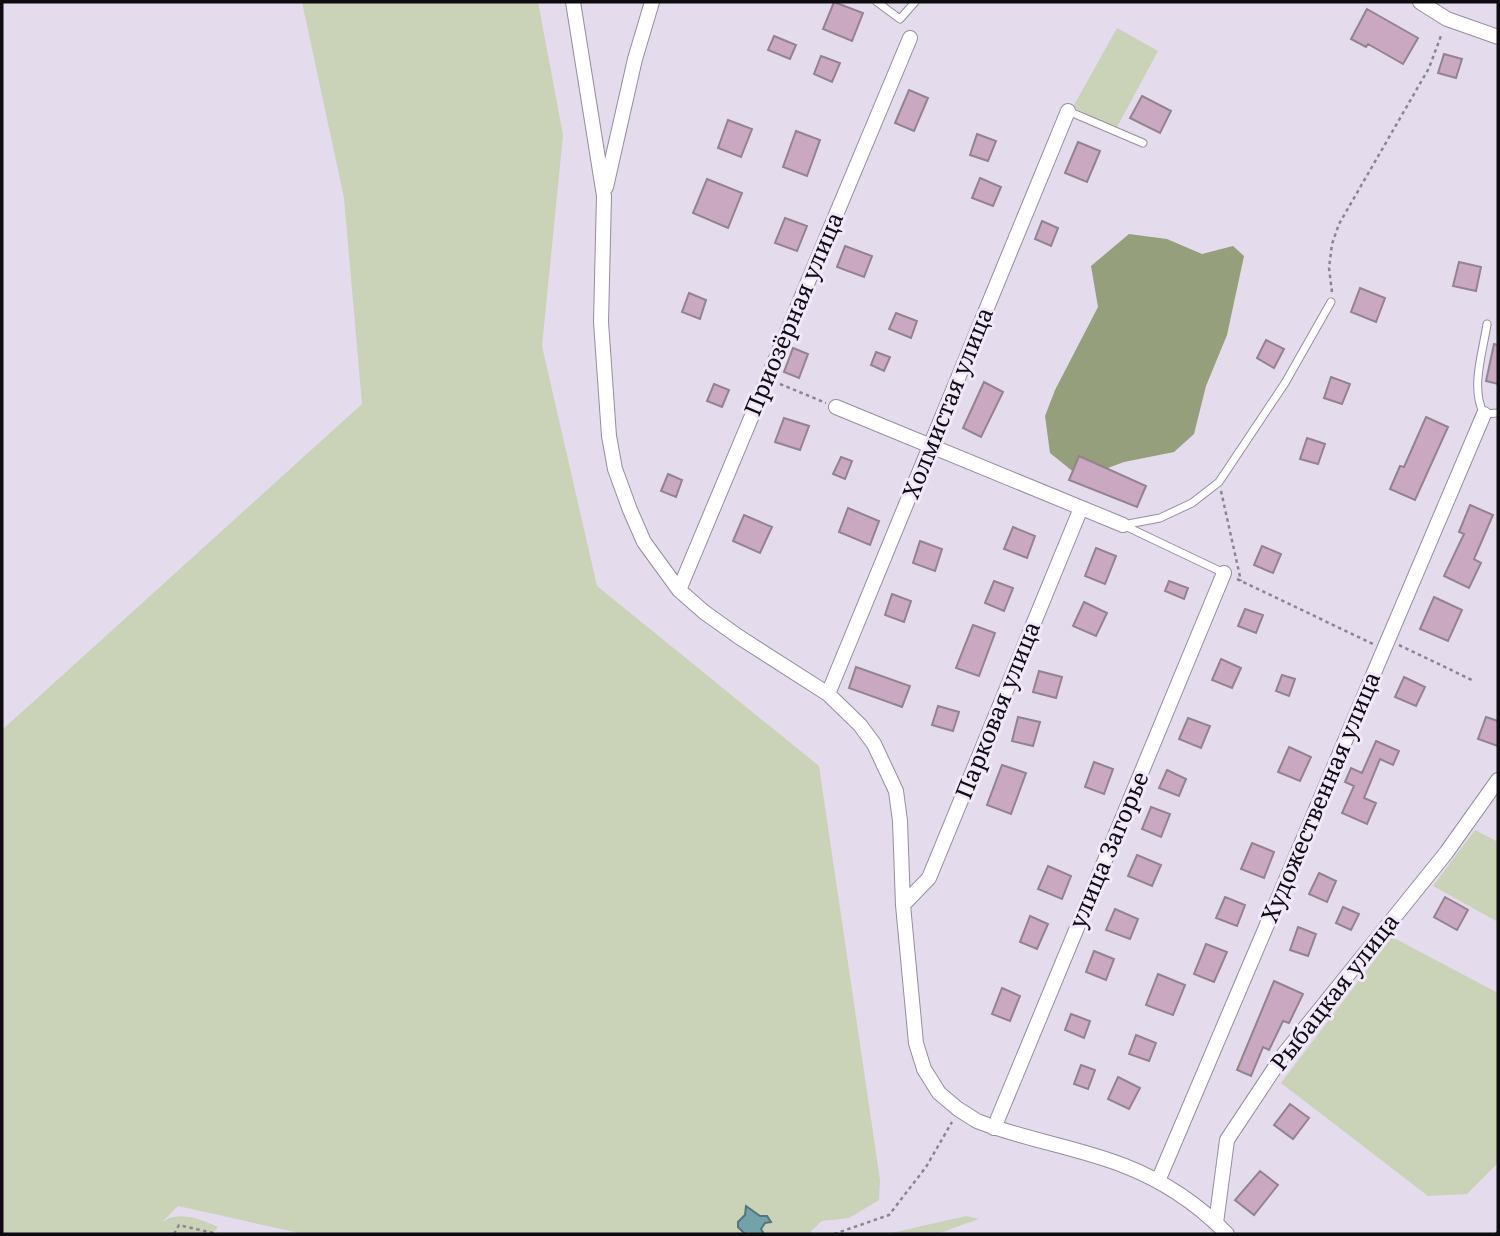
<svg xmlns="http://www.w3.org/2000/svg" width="1500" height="1236" viewBox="0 0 1500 1236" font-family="'Noto Serif',serif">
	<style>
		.green { fill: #cad2b8 }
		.forest { fill: #969f7b }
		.water { fill: #73a2ab; stroke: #55757d; stroke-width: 2 }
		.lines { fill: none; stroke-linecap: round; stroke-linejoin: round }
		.stream { stroke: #55757d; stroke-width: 4.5 }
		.building { fill: #caa8c1; stroke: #93838e; stroke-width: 2 }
		.lane-casing { stroke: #958d9d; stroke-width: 9 }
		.street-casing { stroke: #958d9d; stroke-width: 16 }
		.path { stroke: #8b8592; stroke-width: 2.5; stroke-dasharray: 3.5 3.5; stroke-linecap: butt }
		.lane { stroke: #fff; stroke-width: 7 }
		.street { stroke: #fff; stroke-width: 14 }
		.labels { text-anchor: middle; stroke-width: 6; stroke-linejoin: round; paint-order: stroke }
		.street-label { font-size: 23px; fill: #0e0b11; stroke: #f1e8fa }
	</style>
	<rect width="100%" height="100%" fill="#e4dbed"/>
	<!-- green -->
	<path class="green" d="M302,2H538L563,135L542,346L597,586L819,766L880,1180L879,1200L849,1218L822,1221L808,1234H304L178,1206L162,1222C180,1210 200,1219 218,1227L212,1234H2V730L362,404L344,198Z
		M1117,28L1158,51L1116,129L1073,107Z
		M1475,830L1498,842V922L1433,886Z
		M1392,937L1498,993V1163L1467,1194L1428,1196L1281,1083Z
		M966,1216L979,1219L937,1234H887Z"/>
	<!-- forest -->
	<path class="forest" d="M1129,234L1167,239L1202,254L1233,246L1244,256L1227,335L1206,386L1194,434L1174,452L1124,462L1081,478L1050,453L1045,416L1055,390L1098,307L1091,266Z"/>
	<!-- water -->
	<path class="water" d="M746,1206L760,1216H767L771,1222L765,1223L761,1229L764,1234H745L738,1227V1222L745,1215Z"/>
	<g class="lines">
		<!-- stream -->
		<path class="stream" d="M1497,1234L1498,1233"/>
	</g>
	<!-- building -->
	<path class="building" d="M834,2L863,13L852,41L823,29Z
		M1367,9L1418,38L1403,64L1368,44L1366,47L1351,39Z
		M774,36L796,45L790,59L768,50Z
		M1444,54L1462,59L1456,78L1438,73Z
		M821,56L840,63L832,82L814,74Z
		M909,90L928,98L914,131L895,123Z
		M1142,96L1171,111L1160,133L1130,118Z
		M728,120L752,129L741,157L718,148Z
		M796,131L820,140L807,176L783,167Z
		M977,134L996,141L988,161L970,155Z
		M1078,142L1100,151L1087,182L1065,173Z
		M980,178L1001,187L993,206L972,198Z
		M707,179L742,193L728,228L693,213Z
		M785,218L807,226L797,251L775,243Z
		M1042,221L1058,228L1051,246L1035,239Z
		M845,246L872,256L864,277L837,267Z
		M1459,262L1481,267L1476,291L1453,286Z
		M1360,288L1385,298L1376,322L1351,312Z
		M689,293L706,300L700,319L682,312Z
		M896,313L917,321L911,338L889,329Z
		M1266,340L1284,349L1274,368L1257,358Z
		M1494,344L1498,345V384L1486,381Z
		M793,348L808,354L799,378L784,372Z
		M876,352L890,357L884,371L871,365Z
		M1331,377L1350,384L1342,404L1324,398Z
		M984,382L1003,392L981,437L963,428Z
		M714,384L729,390L722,407L707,401Z
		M1426,417L1448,427L1415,500L1390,489L1400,466L1404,467Z
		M784,418L809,426L800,450L775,442Z
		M1307,438L1325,444L1318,464L1300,459Z
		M1079,456L1146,486L1137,507L1069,480Z
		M841,457L852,461L845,479L833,474Z
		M668,474L682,480L676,497L661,491Z
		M1470,505L1493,515L1474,559L1481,563L1469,588L1444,576L1464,534L1459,532Z
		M848,508L879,521L870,545L839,532Z
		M744,515L772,527L760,553L733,541Z
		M1013,527L1035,536L1027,558L1004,549Z
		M920,541L942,549L935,571L913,563Z
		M1262,546L1281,554L1273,573L1254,565Z
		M1096,548L1116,556L1105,584L1085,576Z
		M994,581L1013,588L1004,611L985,603Z
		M1169,581L1188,588L1184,599L1165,591Z
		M892,594L911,601L904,622L885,615Z
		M1434,597L1462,610L1448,641L1420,629Z
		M1084,602L1107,613L1096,636L1073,626Z
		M1245,609L1263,615L1256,633L1238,626Z
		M973,625L995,633L979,676L956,668Z
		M1221,659L1241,668L1232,688L1212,680Z
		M856,667L910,686L902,707L849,688Z
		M1039,671L1062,677L1056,698L1033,692Z
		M1282,675L1295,679L1289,696L1276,691Z
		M1404,677L1425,687L1416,706L1395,697Z
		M938,706L959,712L953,731L932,725Z
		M1018,717L1040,722L1033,746L1012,741Z
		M1486,717L1498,721V746L1478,739Z
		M1188,718L1210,726L1201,748L1179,739Z
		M1376,741L1399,751L1393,765L1380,759L1364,798L1376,803L1367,824L1342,813L1354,786L1345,782L1351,768L1362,773Z
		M1289,747L1311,757L1300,781L1278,772Z
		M1094,762L1113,769L1104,794L1085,787Z
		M1002,765L1026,773L1011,814L987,805Z
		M1167,770L1186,779L1179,796L1159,788Z
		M1151,807L1170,814L1161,837L1142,829Z
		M1252,843L1274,852L1264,878L1241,869Z
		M1137,855L1161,865L1152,886L1128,876Z
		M1048,866L1071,876L1062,899L1038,889Z
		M1319,873L1336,881L1327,902L1309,894Z
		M1225,897L1245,905L1237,926L1216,918Z
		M1445,897L1468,910L1457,930L1434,917Z
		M1343,907L1359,914L1351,930L1336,923Z
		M1115,909L1138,919L1130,939L1106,930Z
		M1030,916L1048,924L1037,949L1020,942Z
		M1298,927L1316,934L1308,956L1290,950Z
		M1206,944L1227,952L1214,982L1194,974Z
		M1094,951L1114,959L1106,980L1086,972Z
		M1158,974L1185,985L1173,1015L1146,1005Z
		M1274,981L1303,994L1289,1023L1283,1021L1269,1050L1263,1047L1251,1076L1237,1070Z
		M1002,988L1020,996L1010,1021L992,1014Z
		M1071,1014L1090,1021L1084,1038L1065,1030Z
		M1136,1035L1156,1043L1149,1061L1129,1054Z
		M1081,1065L1095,1070L1088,1089L1074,1084Z
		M1118,1077L1140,1088L1129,1109L1108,1099Z
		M1290,1104L1309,1118L1293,1139L1274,1125Z
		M1260,1171L1278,1185L1254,1215L1235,1200Z"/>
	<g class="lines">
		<defs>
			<path id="lane" d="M877,2L900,19L915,2
				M1068,111L1143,143
				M1487,324C1483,352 1470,388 1484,414L1498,413
				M1123,525L1160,518L1192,503L1219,482L1285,383L1331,302
				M1123,525L1224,573"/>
			<path id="street" d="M573,2L604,196L601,322L609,436L615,469L630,510L644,542L679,590L704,612L739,637L828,694L860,725L874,744L896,791L900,821L903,905L916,1043L924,1069L939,1093L958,1109L977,1121C1025,1140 1077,1147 1125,1166C1163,1181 1199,1205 1227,1234
				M1420,2L1447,19L1498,37
				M606,187L635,59L652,2
				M836,407L1123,525
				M679,590L910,38
				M828,694L1068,111
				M903,905L929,878L1081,508
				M994,1128L1224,573
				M1158,1181L1484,414
				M1216,1223L1227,1140L1284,1054L1446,853L1498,780"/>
		</defs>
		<!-- lane casing -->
		<use href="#lane" class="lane-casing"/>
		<!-- street casing -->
		<use href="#street" class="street-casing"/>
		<!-- path -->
		<path class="path" d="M1332,292L1329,268L1332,244L1339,224L1429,68L1442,33
			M780,384L826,403
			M1221,491L1241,581
			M1237,579L1373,644
			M1399,645L1474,681
			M174,1234L179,1225L217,1234
			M834,1234L889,1215L926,1167L952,1122"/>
		<!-- lane -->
		<use href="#lane" class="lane"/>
		<!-- street -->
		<use href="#street" class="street"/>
	</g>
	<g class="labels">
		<!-- street labels -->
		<g class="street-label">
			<text transform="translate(794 314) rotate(-67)" y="8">Приозёрная улица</text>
			<text transform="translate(948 403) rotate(-68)" y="8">Холмистая улица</text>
			<text transform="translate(998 710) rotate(-68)" y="8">Парковая улица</text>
			<text transform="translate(1321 797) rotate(-67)" y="8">Художественная улица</text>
			<text transform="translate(1109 850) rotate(-67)" y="8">улица Загорье</text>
			<text transform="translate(1335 992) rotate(-52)" y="8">Рыбацкая улица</text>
		</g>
	</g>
	<!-- border -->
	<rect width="1500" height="1236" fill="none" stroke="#0e0b11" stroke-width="7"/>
</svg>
